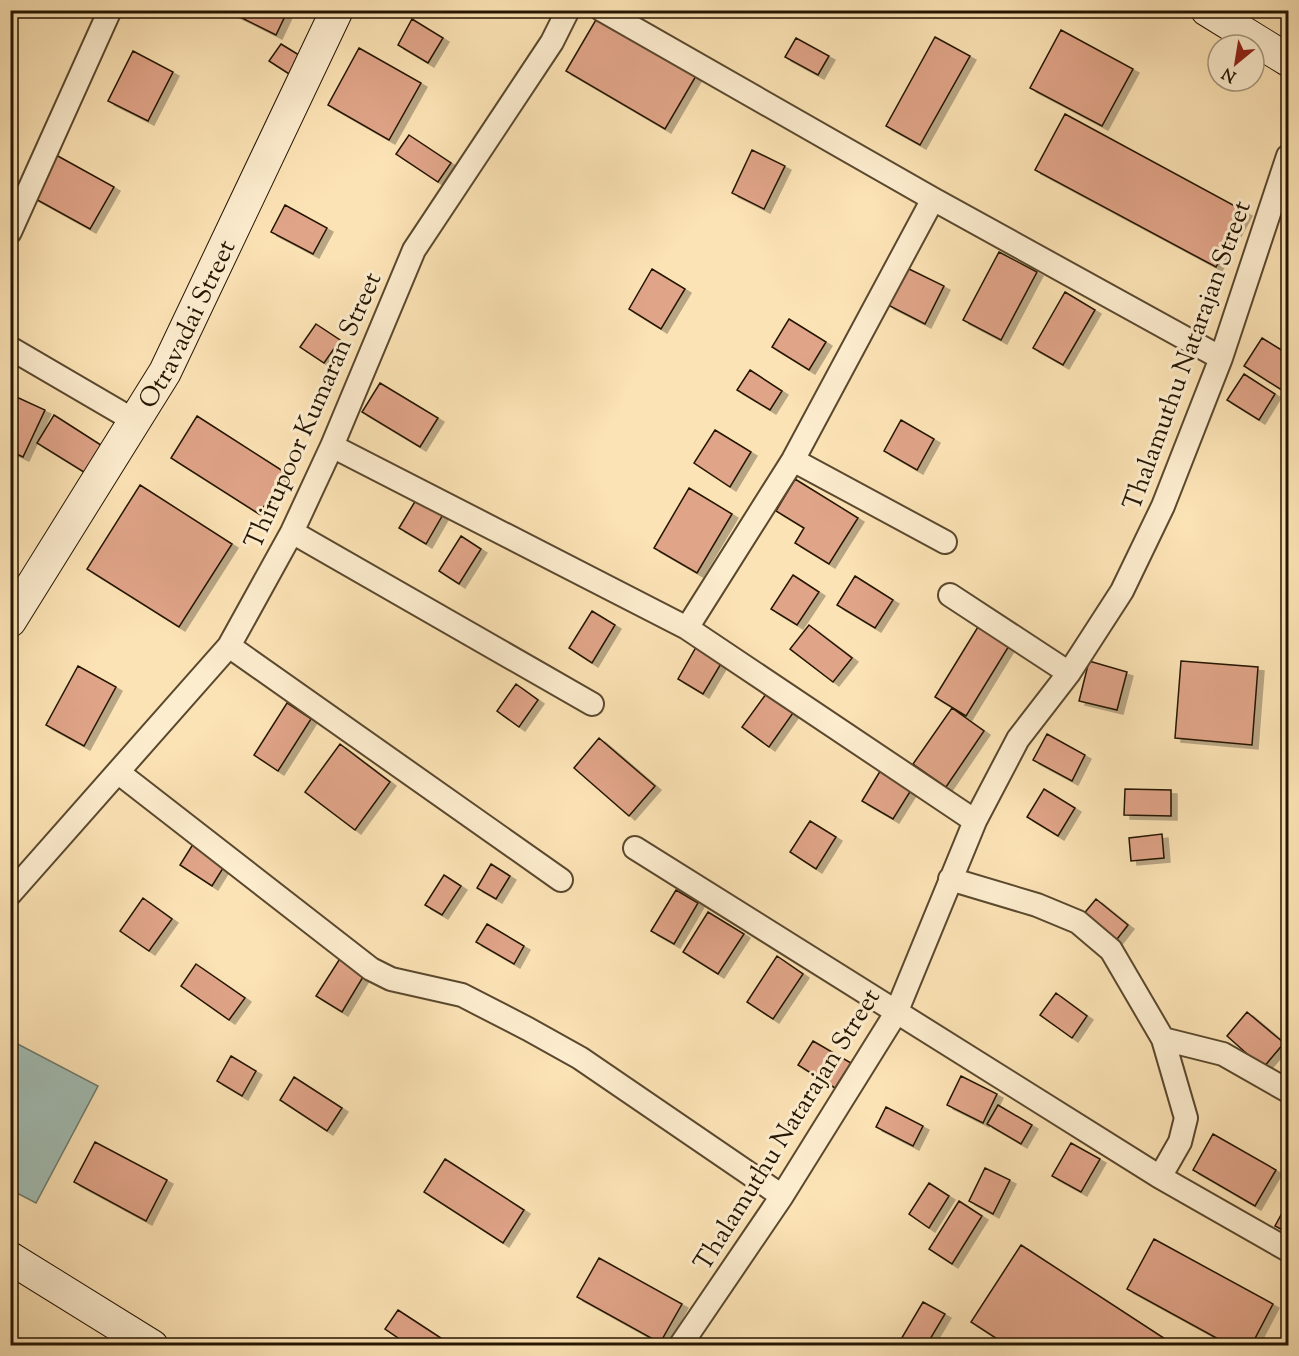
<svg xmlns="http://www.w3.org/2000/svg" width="1299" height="1356" viewBox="0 0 1299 1356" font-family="'Sorts Mill Goudy',serif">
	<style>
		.water { fill: #a1bdb4; stroke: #6f7a6c; stroke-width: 1.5 }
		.building { fill: #e0a488; stroke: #241501; stroke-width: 1.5; filter: url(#shadow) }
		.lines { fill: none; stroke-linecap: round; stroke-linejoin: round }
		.street-casing { stroke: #5a482e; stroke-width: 26 }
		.secondary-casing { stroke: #241501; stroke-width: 34 }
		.street { stroke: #fdedcf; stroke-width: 22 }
		.secondary { stroke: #fdedcf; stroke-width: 32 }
		.labels { text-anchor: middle; stroke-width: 6; stroke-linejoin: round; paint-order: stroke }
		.street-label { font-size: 26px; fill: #241501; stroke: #fdedcf }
	</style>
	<defs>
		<filter id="shadow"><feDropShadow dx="6" dy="4" stdDeviation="0" flood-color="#0004"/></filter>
	</defs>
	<rect width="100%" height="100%" fill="#fce3b5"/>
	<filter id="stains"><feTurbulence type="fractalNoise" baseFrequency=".00333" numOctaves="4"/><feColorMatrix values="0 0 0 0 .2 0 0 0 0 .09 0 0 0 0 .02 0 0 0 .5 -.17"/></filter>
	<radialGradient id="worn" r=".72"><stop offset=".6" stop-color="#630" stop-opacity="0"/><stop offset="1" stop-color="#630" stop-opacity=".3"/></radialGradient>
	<!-- water -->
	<path class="water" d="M10,1040L98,1086L36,1203L11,1190Z"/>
	<!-- building -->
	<path class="building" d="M226,10H284L287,12L276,35Z
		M597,18L696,76L665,129L566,71Z
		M412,19L443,38L428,63L398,45Z
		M1061,30L1133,69L1102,126L1030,88Z
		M935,37L970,56L920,145L886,126Z
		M796,38L829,56L818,75L785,57Z
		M281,44L312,63L300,81L269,61Z
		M359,48L421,83L389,140L328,105Z
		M133,51L173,72L148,121L108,101Z
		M1065,114L1246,212L1216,267L1035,170Z
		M409,135L451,163L438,182L396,154Z
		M752,150L785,166L764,209L732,193Z
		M56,155L114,187L90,229L32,197Z
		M285,205L327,228L313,254L271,232Z
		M999,252L1037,272L1001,340L963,320Z
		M907,268L944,286L925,324L888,305Z
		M652,269L685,289L661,329L629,309Z
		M1065,292L1095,310L1063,365L1033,348Z
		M789,319L826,342L809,370L772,347Z
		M316,324L340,340L324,363L300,347Z
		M1262,338L1288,354V394L1244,366Z
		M750,370L782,391L770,410L737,390Z
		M1244,374L1275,394L1259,420L1227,400Z
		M380,383L438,418L420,447L362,412Z
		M10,394L45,410L23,457L10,451Z
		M54,415L104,447L87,474L37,443Z
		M197,416L286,473L259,514L171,458Z
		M901,420L934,439L917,470L884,451Z
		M715,430L751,452L730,487L694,463Z
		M795,479L858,518L829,564L795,543L804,528L776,511Z
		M140,485L232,544L179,627L87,569Z
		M689,488L732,514L697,573L654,548Z
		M419,495L445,511L426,544L399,528Z
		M461,536L481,549L459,584L439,571Z
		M793,575L819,592L797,625L771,609Z
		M855,576L893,600L875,628L837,605Z
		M592,611L615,625L592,663L569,648Z
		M981,622L1012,641L966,716L935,697Z
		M809,625L852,658L833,682L790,649Z
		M699,642L725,657L703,694L678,679Z
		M1089,661L1127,672L1117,710L1079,701Z
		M1181,661L1258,667L1252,745L1175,738Z
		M78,666L116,687L84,746L46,725Z
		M516,684L538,700L519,727L497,711Z
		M766,694L793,713L769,747L742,727Z
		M287,703L311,719L278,771L254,755Z
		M952,708L984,731L946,787L913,764Z
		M1047,734L1085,755L1072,781L1033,760Z
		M599,738L655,786L629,816L574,768Z
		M340,744L390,782L355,830L305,792Z
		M882,768L913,787L893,819L862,801Z
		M1044,789L1075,808L1058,836L1027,817Z
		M1125,789L1171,790V816L1124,815Z
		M810,821L836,837L816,869L790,852Z
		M1162,834L1164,858L1131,861L1129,838Z
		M195,841L228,860L212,886L180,865Z
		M491,864L510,876L496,899L477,888Z
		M444,875L461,886L442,915L425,905Z
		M676,890L698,903L674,944L651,931Z
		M143,898L172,919L149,951L120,931Z
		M1096,899L1128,925L1114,943L1082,916Z
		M708,912L744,934L718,974L683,952Z
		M487,924L524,946L514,964L476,942Z
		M777,956L803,974L773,1019L747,1002Z
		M341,957L366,972L342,1012L316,996Z
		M196,964L245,998L229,1020L181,986Z
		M1056,993L1087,1016L1072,1038L1040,1015Z
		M1247,1012L1284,1043L1263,1068L1227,1036Z
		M813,1041L851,1063L835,1088L798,1065Z
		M231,1056L256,1071L242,1096L217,1081Z
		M961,1076L997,1094L983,1123L947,1105Z
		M294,1077L342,1108L327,1131L280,1100Z
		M998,1105L1032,1125L1021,1144L987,1124Z
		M886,1107L923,1126L913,1146L876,1127Z
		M1213,1134L1276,1170L1255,1206L1193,1170Z
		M95,1142L167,1180L146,1221L74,1182Z
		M1071,1143L1100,1159L1081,1192L1052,1176Z
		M445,1159L524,1210L503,1243L424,1192Z
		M985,1168L1010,1180L993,1214L969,1201Z
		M929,1183L949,1196L929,1228L909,1214Z
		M959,1201L982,1216L952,1264L929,1249Z
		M1288,1202V1233L1275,1226Z
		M1154,1239L1273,1304L1251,1346H1231L1127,1289Z
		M1021,1245L1176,1346H1008L971,1322Z
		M599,1258L682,1304L660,1343L577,1297Z
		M923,1302L945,1314L926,1346H897Z
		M398,1310L444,1340L441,1346H410L385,1329Z"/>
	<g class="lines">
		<defs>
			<path id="street" d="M602,10L933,199L1221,358
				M10,232L110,10
				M10,348L135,421
				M332,446L687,628L975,821
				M793,460L945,542
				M292,532L592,704
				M950,595L1069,673
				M687,628L793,460L933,199
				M229,646L561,880
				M119,773L371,969L391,979L462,995L528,1029L580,1058L782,1196
				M635,848L1160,1177L1288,1250
				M950,879L1037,905L1078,922L1111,950L1163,1039L1186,1118L1180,1142L1160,1177
				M10,894L229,646L292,532L332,446L414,250L552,42L568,10
				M1163,1039L1223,1054L1288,1091
				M680,1346L782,1196L896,1013L975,821L1018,739L1069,673L1122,591L1163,506L1221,358L1288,156"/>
			<g id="secondary">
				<path d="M1207,10L1288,60"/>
				<path id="s1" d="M10,621L165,372L337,10"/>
				<path d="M10,1258L152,1346"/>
			</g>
		</defs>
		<!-- street casing -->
		<use href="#street" class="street-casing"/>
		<!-- secondary casing -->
		<use href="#secondary" class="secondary-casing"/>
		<!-- street -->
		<use href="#street" class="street"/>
		<!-- secondary -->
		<use href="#secondary" class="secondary"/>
	</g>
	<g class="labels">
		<!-- street labels -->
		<g class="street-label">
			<text dy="9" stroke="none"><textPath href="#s1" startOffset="346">Otravadai Street</textPath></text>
			<text transform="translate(1186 355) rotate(-70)" y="9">Thalamuthu Natarajan Street</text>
			<text transform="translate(312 410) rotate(-66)" y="9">Thirupoor Kumaran Street</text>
			<text transform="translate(786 1129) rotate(-58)" y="9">Thalamuthu Natarajan Street</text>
		</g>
	</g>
	<!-- margin -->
	<rect width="1299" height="1356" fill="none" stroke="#fce3b5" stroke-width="36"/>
	<rect x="12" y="12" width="1275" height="1332" fill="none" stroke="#241501" stroke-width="3"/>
	<rect x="18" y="18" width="1263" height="1320" fill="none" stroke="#241501" stroke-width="1.5"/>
	<!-- north arrow -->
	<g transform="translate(1236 63) rotate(210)"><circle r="28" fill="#fdedcf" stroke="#a6977d" stroke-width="1.5"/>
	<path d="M0-4.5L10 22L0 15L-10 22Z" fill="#8f2418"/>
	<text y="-9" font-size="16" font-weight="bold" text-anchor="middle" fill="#241501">N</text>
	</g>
	<rect width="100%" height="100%" filter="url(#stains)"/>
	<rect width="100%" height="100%" fill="url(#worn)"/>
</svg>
